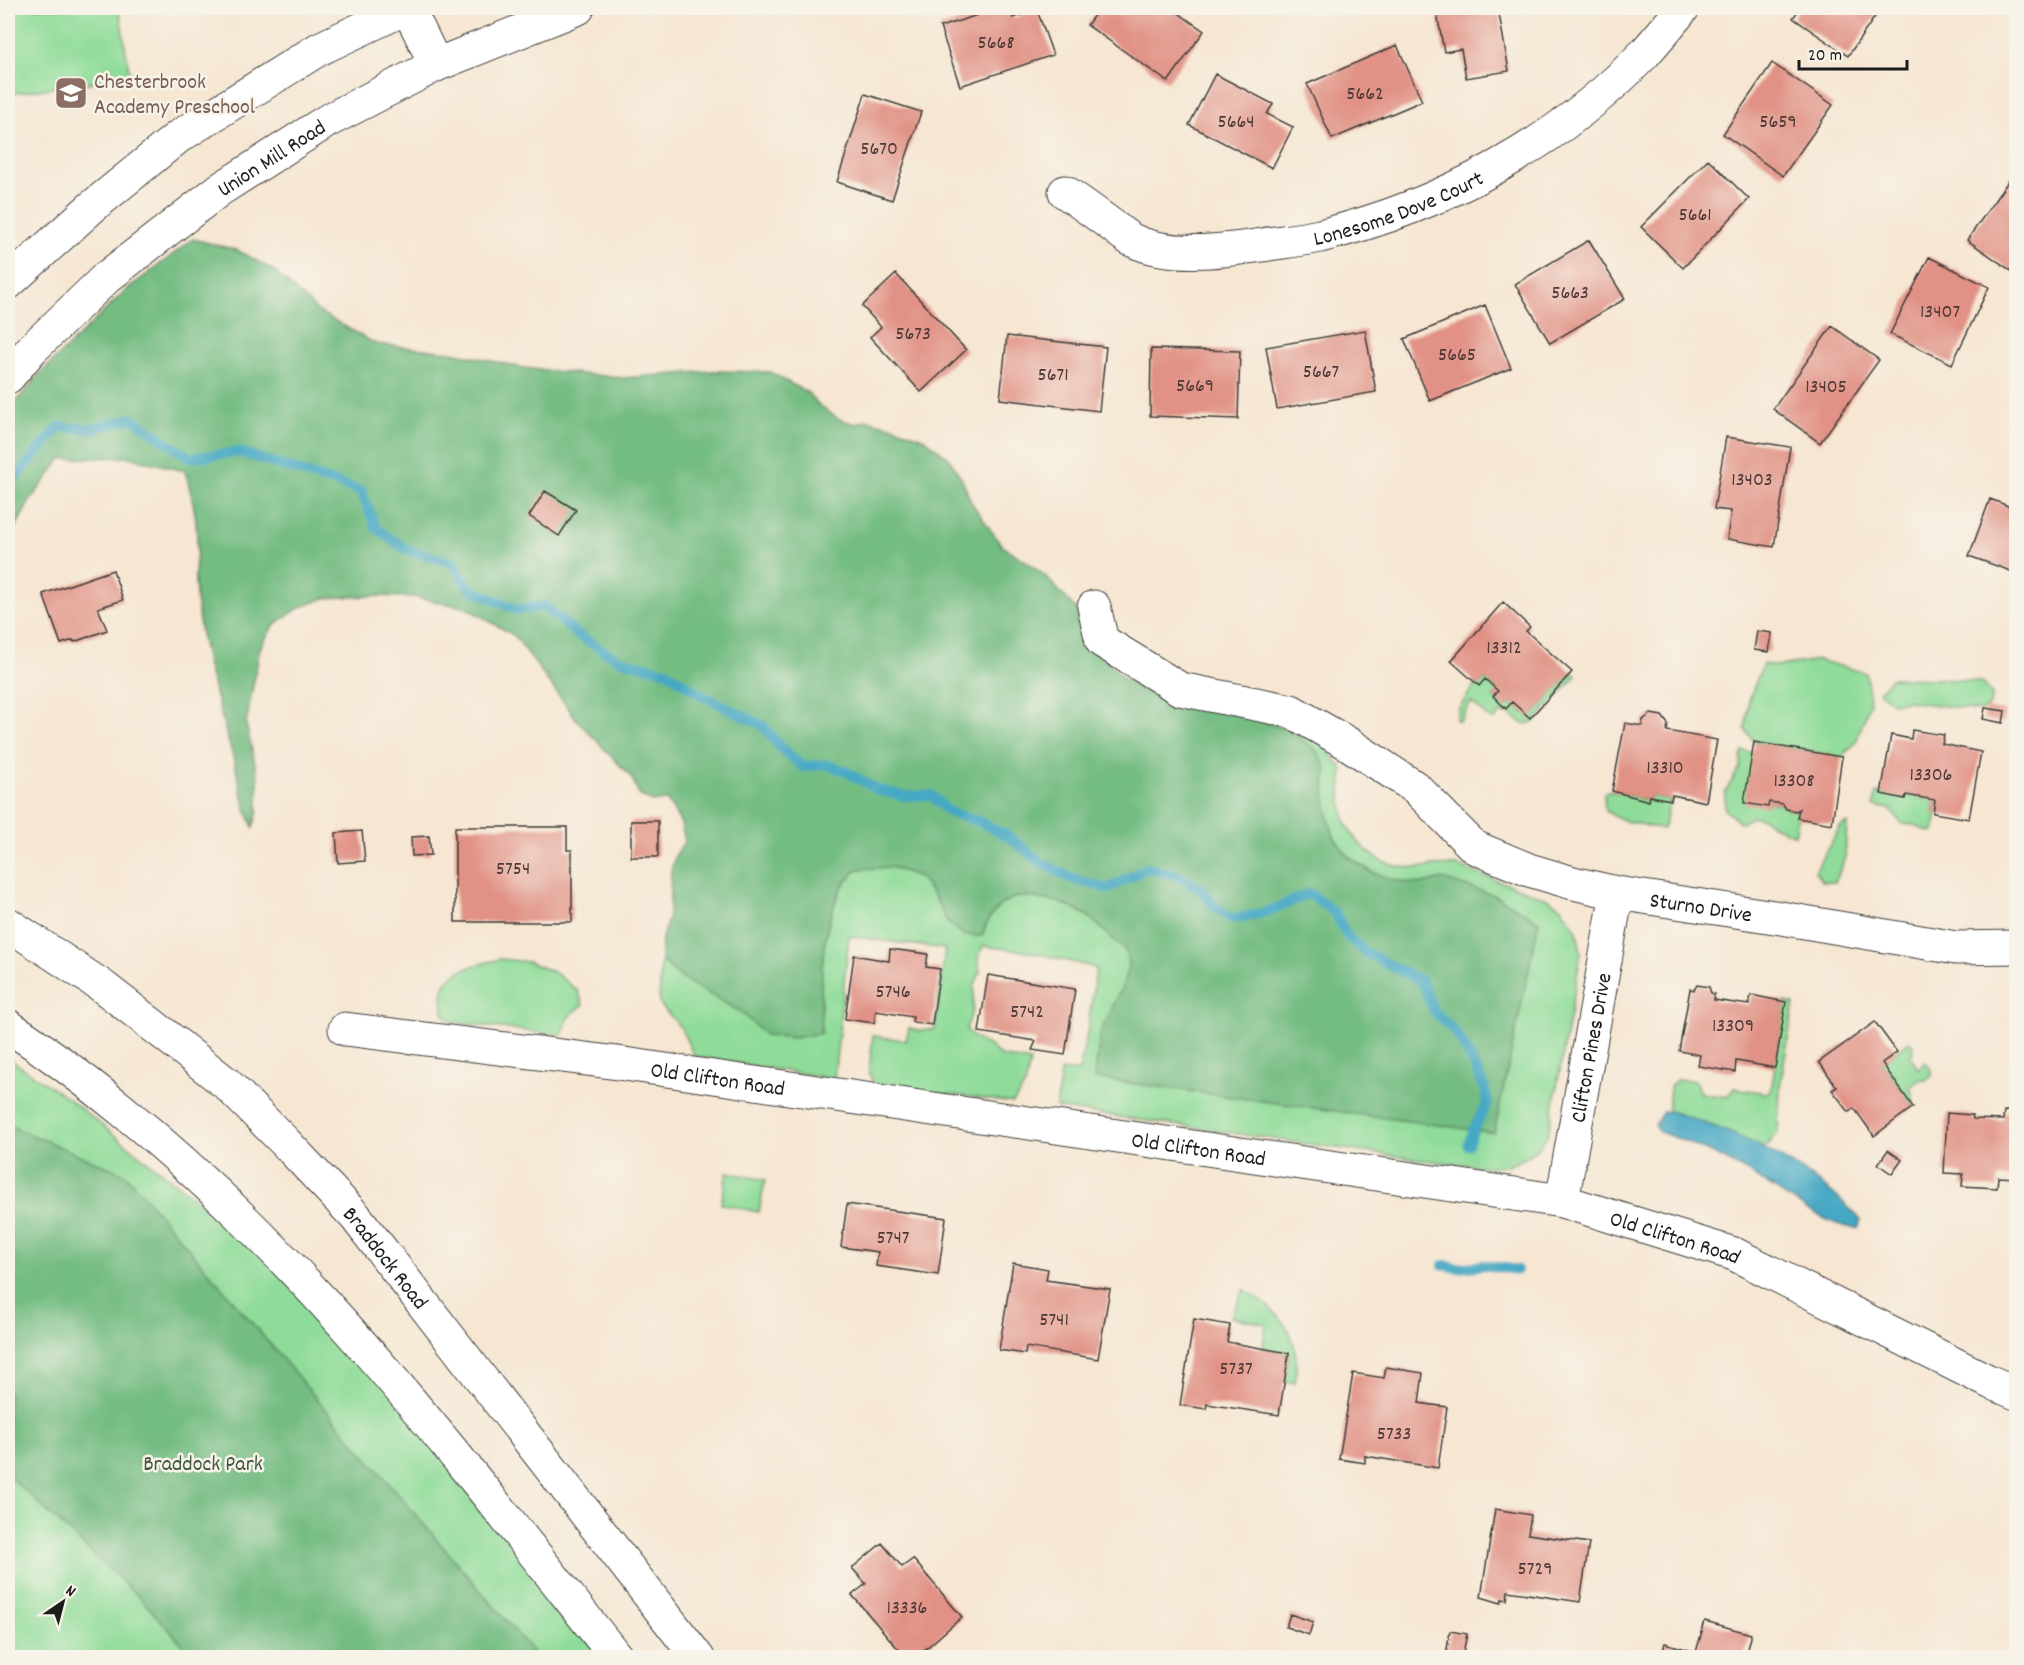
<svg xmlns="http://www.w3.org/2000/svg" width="2024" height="1665" viewBox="0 0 2024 1665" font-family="Dekko,sans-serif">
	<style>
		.green { fill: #8fdc9a; stroke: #567c5b; stroke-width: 1.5 }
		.forest { fill: #73bc82; stroke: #486c4f; stroke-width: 1.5 }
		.water { fill: #44a8c4; stroke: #306270; stroke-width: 1.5 }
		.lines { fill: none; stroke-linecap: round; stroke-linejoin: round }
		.stream { stroke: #44a8c4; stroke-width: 10 }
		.building { fill: #e19185 }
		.minor-casing { stroke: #3d3a37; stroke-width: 35 }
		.major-casing { stroke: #3d3a37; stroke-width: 35 }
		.minor { stroke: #fff; stroke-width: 33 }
		.major { stroke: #fff; stroke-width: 33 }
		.labels { text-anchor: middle; stroke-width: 5; stroke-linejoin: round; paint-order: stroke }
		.number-label { font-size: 20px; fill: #4d3936 }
		.education-label { font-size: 22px; fill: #785e54; stroke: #f7f3e8; text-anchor: start }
		.street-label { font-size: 22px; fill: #1c1c1c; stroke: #f7f3e8 }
		.park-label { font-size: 22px; fill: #3e5642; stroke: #f7f3e8 }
	</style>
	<rect width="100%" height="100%" fill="#f7f3e8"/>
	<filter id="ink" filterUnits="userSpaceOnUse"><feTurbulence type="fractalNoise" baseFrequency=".0167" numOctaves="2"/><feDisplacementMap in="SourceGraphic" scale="12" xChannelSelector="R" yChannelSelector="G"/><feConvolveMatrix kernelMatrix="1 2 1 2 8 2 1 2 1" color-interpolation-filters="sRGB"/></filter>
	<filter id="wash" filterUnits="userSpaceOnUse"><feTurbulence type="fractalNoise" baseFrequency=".008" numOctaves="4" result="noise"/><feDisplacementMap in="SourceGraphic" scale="24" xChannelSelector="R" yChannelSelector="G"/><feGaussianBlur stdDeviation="1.35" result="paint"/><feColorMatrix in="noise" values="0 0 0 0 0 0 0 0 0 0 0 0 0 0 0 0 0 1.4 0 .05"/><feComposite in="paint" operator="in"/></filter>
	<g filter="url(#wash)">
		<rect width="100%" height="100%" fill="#f6e6d2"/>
		<!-- green -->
		<path class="green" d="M8,8H119L130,77L8,94Z
			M1818,660L1866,673L1870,703L1856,742L1842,757L1754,742L1745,729L1749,700L1763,664L1780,666Z
			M1572,672L1576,676L1534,722L1524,724L1507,713L1504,715L1501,713L1495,720L1490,719L1471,702L1460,721L1456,720L1459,708L1476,683L1479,686L1485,679L1498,691L1493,697L1506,708L1512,702L1530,718Z
			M1891,678L1944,679L1981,682L1992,695L1990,704L1982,711L1907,701L1892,703L1879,691Z
			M1216,701L1316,736L1343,770C1341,784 1340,798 1343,812C1348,838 1374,863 1401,867C1420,869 1438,864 1457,866L1549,899L1562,908L1577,931L1581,953L1549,1131L1541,1146L1525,1158L1507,1166L1487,1167L1422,1160L1056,1108L1061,1071H1079L1088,1028L1096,968L1031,952L983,946L978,959L980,972L974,987L973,1010L966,1029L974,1038L990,1046L1000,1056L1030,1062L1025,1085L1013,1103L873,1084L869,1071L873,1036L906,1040L909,1028L920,1031L935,1029L945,949L849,936L834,1079L694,1056L681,1028L659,1003L661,960L683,979L741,1012L765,1034L820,1033C821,987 819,934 840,891C843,883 852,876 857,869L891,867L920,877L936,899L948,923L982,936C986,925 990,912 1000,904C1021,888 1068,902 1087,915C1095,920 1102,927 1108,933C1117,941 1129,950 1129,963C1128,982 1109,1014 1101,1031L1442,879C1436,881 1430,883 1424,884C1394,887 1347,864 1334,837C1324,816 1325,790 1326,768Z
			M1742,751L1753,753L1769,802L1783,804L1787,809L1796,811L1799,809L1795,835L1773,826L1765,819L1753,816L1741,823L1725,810V793L1740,767Z
			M1612,791L1649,801L1650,796L1671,800L1663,829L1625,821L1605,811L1604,793Z
			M1876,793L1905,798L1906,795L1935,800L1933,812L1937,813L1934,832L1926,831L1915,825L1902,824L1890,809L1874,806Z
			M1847,823L1845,857L1835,882H1822L1815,871L1840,827Z
			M500,959L529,962L555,973L578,991L583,1005L569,1016L562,1035L451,1022L443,1013C443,1005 441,996 443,989C450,968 481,964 500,959Z
			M1786,1002L1794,1004L1780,1086L1778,1132L1767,1146L1743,1152L1667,1122L1670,1087L1677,1079L1696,1081L1701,1093L1727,1097L1734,1088L1766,1093L1771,1091Z
			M1909,1041L1913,1044V1053L1910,1056L1918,1069L1924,1062L1929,1066L1932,1074L1927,1080H1919L1909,1088L1913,1093V1107L1882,1063Z
			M8,1058L70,1100L322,1299L614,1657H8Z
			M727,1172L765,1180L759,1212L721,1204Z
			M1244,1289C1283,1315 1302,1334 1295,1383L1284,1381L1289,1353L1263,1348L1266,1324L1231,1317Z"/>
		<!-- forest -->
		<path class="forest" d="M193,239L237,250L273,270L319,312L376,344L452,352L524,368L623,378L713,371L770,372L808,393L821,407L839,419L855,424L867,420L895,427L925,439L948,457L962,479L971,502L1002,546L1026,561L1045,576L1077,610L1096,647L1123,678L1156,698L1194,707L1239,714L1283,728L1308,743L1319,754L1326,768L1325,792L1329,820L1334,837L1348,857L1373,873L1402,882L1423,884L1442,879L1494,895L1539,921L1494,1133L1094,1078L1101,1031L1122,988L1129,963L1125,950L1087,915L1059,902L1029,897H1015L1000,905L988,920L982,936L964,935L948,923L936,899L920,877L891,867L857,869C852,876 843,883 840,891C819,934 821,987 821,1033L794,1038L765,1035L741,1012L683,979L661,960L662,938L669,916L671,871L675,856L685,841L681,823L667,800L652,802L639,795L632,778L576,719L515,636L467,608L413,597L372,596L325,598L299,608L273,626L260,648L246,724L258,777V812L253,827C242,804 240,781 233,757C217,700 198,643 195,583C194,571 197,559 197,547C198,520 192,496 185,471L129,457L61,459L30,501L8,542V411L39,375L125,291Z
			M8,1125L125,1174L537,1657H194L141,1599L8,1475Z"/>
		<!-- water -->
		<path class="water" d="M1669,1111C1740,1133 1810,1165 1861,1220L1858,1228C1828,1230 1774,1186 1748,1172C1719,1156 1690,1142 1659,1132L1655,1124L1663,1112Z"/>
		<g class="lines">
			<!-- stream -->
			<path class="stream" d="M8,486L59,427L92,429L132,418L190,458L239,452L361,491L376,528L407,550L453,563L470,589L517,610L544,606L578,635L619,660L666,671L701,695L762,725L781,748L803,767L825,764L847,772L878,790L905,796L931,795L949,812L980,822L1009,837L1039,861L1072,879L1108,889L1147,868L1176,875L1201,889L1213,905L1230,918C1263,916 1280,907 1309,893L1335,913L1347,936L1366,953L1421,981L1434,1011L1456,1033L1472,1061L1485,1089L1488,1102L1474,1128L1468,1145
				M1443,1265L1459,1268L1485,1265L1517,1270"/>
		</g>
		<g id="blocks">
			<!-- building -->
			<path class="building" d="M1000,8H1009L1013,18L1037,10L1053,55L960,86L940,27Z
				M1099,8H1171L1204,31L1168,82L1087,25Z
				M1436,8H1498L1509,71L1466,78L1461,49L1444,52Z
				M1800,8H1881L1848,56L1793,18Z
				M1397,45L1422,101L1332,139L1307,84Z
				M1772,63L1833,105L1783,176L1723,134Z
				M1215,74L1273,104L1267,114L1293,127L1272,168L1189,125Z
				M865,94L921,112L892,200L837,182Z
				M1708,159L1749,199L1683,268L1641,227Z
				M2016,170V274L1967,240Z
				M1589,240L1625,299L1550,343L1515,284Z
				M1929,257L1989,287L1952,364L1890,334Z
				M896,274L966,350L921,392L870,337L881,327L862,306Z
				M1485,305L1511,368L1430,401L1404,339Z
				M1832,326L1879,360L1820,443L1773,409Z
				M1365,330L1376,392L1277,409L1266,347Z
				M1007,336L1106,347L1099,411L1000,399Z
				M1151,349L1240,351L1238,419L1150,416Z
				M1726,437L1790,447L1774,547L1727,539L1731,511L1714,509Z
				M545,491L576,510L559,536L529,516Z
				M1990,499L2016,509V573L1969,556Z
				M113,570L123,600L98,608L107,630L74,642L73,640L61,644L43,594Z
				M1503,602L1530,627L1526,631L1572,672L1530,718L1512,702L1506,709L1493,696L1498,691L1485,679L1479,686L1451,661Z
				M1757,631L1772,633L1769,652L1754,650Z
				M1985,708L2005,711L2003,723L1983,719Z
				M1651,714L1662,716L1668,724L1667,731L1717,740L1706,802L1672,795L1671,800L1650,796L1649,801L1612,791L1625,723L1642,726L1643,720Z
				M1912,730L1944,735L1942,744L1981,752L1969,819L1933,813L1935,800L1906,795L1905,799L1881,794L1891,735L1911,739Z
				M1754,742L1842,757L1832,824L1797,818L1799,809L1796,811L1786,809L1783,804L1769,802L1768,807L1744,803Z
				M631,821H658V857H631Z
				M455,827H567V850H572V922H455Z
				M362,831L365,861L338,863L336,833Z
				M429,836L431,855L412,856L411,837Z
				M890,949L928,954L926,967L940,969L932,1025L912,1022L913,1017L876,1011L874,1023L845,1019L854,955L889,961Z
				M988,975L1075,989L1065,1055L1032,1050L1036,1041L979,1032Z
				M1697,985L1709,987L1711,993L1714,994V1000L1749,1005L1751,995L1786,1002L1775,1068L1736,1061L1735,1072L1698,1066L1700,1055L1679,1051L1690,989L1694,990Z
				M1875,1022L1897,1052L1882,1063L1913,1107L1874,1136L1854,1108L1849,1112L1832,1090L1837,1087L1819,1062Z
				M2004,1111L2016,1112V1178L1998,1177L1997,1188L1962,1186L1963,1174L1944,1173L1947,1113L1972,1115L1973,1119L2003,1120Z
				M1888,1150L1902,1160L1892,1174L1878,1164Z
				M847,1204L946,1218L938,1275L876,1266L878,1252L841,1247Z
				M1013,1263L1048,1269L1046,1280L1110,1289L1098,1359L1026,1347L1025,1354L999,1350Z
				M1194,1319L1230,1325L1227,1342L1289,1353L1279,1415L1207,1404L1206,1409L1180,1405Z
				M1386,1367L1423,1373L1419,1403L1447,1407L1438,1468L1365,1456V1463L1339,1459L1353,1373L1384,1378Z
				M1495,1509L1531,1515L1528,1534L1589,1543L1580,1602L1508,1591L1507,1600L1502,1599L1501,1603L1481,1597Z
				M882,1543L902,1567L913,1559L962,1617L915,1658H906L852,1595L866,1584L852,1568Z
				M1290,1614L1313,1622L1309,1635L1286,1627Z
				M1705,1621L1751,1634L1744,1658H1661L1665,1643L1696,1652Z
				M1450,1631L1467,1634L1462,1658L1446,1655Z"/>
		</g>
	</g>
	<g filter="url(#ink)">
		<use href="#blocks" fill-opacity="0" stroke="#3d3a37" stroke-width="1.5"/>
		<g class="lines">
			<defs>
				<g id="minor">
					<path d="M408,8L436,65"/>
					<path id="s1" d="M1065,192C1080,202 1095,213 1110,224C1117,229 1124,236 1132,240C1169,258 1223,251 1262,245C1281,242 1301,240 1320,236C1442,206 1558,144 1645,53C1658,38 1671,23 1683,8"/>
					<path d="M8,283L92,207L178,137L319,49L406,8"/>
					<path id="s2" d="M8,377L32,349L107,277L219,190L327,121L436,65L578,8"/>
					<path id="s3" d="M1094,607L1102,641L1180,689L1291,711L1347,743L1416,788L1474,847L1529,870L1573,883L1617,893L1781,918L1956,948L2016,947"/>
					<path id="s4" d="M345,1029L618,1063L1562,1201L1734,1254L1988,1381L2016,1393"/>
					<path id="s5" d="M1562,1201L1617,893"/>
				</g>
				<g id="major">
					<path id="s6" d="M8,924L102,986L169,1038L227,1084L285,1142L355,1216L698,1658"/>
					<path d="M8,1026C45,1050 82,1078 117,1106C312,1263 462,1463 617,1658"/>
				</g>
			</defs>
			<!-- minor casing -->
			<use href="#minor" class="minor-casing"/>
			<!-- major casing -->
			<use href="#major" class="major-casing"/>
			<!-- minor -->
			<use href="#minor" class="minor"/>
			<!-- major -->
			<use href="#major" class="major"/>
		</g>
	</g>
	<!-- icons -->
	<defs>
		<symbol id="school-square" viewBox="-11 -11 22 22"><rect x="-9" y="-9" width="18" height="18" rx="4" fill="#8d6e63" stroke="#f7f3e8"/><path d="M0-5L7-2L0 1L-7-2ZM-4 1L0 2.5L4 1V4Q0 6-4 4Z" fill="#fff"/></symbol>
	</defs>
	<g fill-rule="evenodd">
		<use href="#school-square" x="52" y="74" width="38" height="38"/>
	</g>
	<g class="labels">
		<!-- number labels -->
		<g class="number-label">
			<text x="996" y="48">5668</text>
			<text x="1365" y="99">5662</text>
			<text x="1236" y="127">5664</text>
			<text x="1778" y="127">5659</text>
			<text x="879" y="154">5670</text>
			<text x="1695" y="220">5661</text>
			<text x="1570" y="298">5663</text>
			<text x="1940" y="317">13407</text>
			<text x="913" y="339">5673</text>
			<text x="1457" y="360">5665</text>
			<text x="1321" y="377">5667</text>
			<text x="1053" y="380">5671</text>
			<text x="1195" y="391">5669</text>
			<text x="1826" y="392">13405</text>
			<text x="1752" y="485">13403</text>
			<text x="1504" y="653">13312</text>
			<text x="1665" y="773">13310</text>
			<text x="1931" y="780">13306</text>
			<text x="1794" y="786">13308</text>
			<text x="513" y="874">5754</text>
			<text x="893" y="997">5746</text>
			<text x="1027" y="1017">5742</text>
			<text x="1733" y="1031">13309</text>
			<text x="893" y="1243">5747</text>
			<text x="1054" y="1325">5741</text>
			<text x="1236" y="1374">5737</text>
			<text x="1394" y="1439">5733</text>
			<text x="1535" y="1574">5729</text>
			<text x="907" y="1613">13336</text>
		</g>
		<!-- education labels -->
		<g class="education-label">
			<text x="94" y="88">Chesterbrook<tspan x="94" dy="25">Academy Preschool</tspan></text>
		</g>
		<!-- street labels -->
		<g class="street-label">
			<text dy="8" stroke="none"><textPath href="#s2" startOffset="344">Union Mill Road</textPath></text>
			<text dy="8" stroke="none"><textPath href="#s1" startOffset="356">Lonesome Dove Court</textPath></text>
			<text dy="8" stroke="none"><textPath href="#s3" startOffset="705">Sturno Drive</textPath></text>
			<text dy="8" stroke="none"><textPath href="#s5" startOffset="156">Clifton Pines Drive</textPath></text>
			<text dy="8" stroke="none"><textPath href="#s4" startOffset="376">Old Clifton Road</textPath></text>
			<text dy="8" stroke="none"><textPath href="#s4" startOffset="862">Old Clifton Road</textPath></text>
			<text dy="8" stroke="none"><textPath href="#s4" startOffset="1348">Old Clifton Road</textPath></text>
			<text dy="8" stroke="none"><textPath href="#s6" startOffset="507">Braddock Road</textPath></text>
		</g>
		<!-- park labels -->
		<g class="park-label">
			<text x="203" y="1470">Braddock Park</text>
		</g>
	</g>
	<!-- margin -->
	<rect width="2024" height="1665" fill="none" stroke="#f7f3e8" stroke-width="30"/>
	<!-- north arrow -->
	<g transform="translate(63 1602) rotate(35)" stroke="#f7f3e8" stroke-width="4.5" paint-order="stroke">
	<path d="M0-4.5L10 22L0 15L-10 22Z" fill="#1c1c1c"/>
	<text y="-9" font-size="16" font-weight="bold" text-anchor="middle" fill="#1c1c1c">N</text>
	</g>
	<!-- scale -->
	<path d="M1799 60v9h108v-9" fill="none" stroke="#1c1c1c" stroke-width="3"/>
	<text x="1808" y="60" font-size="18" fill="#1c1c1c" stroke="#f7f3e8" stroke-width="4.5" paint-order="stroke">20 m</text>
</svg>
